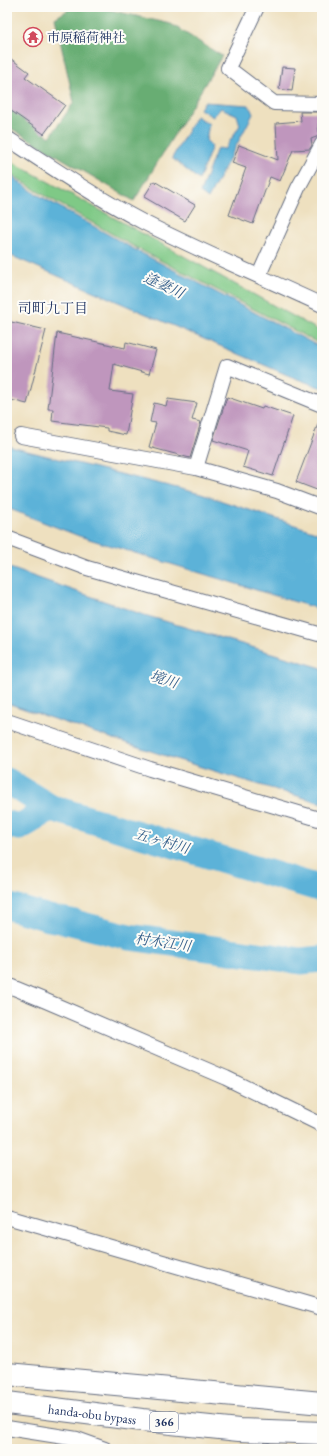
<svg xmlns="http://www.w3.org/2000/svg" width="329" height="1456" viewBox="0 0 329 1456" font-family="'EB Garamond','Noto Serif JP',serif">
	<style>
		.green { fill: #7fc986; stroke: #4d7c72 }
		.forest { fill: #67ad73; stroke: #416e68 }
		.water { fill: #5cb2d8; stroke: #3c709b }
		.lines { fill: none; stroke-linecap: round; stroke-linejoin: round }
		.river { stroke: #5cb2d8; stroke-width: 27 }
		.building { fill: #bf96bd }
		.minor-casing { stroke: #656d80; stroke-width: 16 }
		.trunk-casing { stroke: #656d80; stroke-width: 24 }
		.minor { stroke: #fff; stroke-width: 14 }
		.trunk { stroke: #fff; stroke-width: 22 }
		.labels { text-anchor: middle; stroke-width: 4; stroke-linejoin: round; paint-order: stroke }
		.shield { fill: #fdfcf7; stroke: #5f6c8c; stroke-width: 1 }
		.shield-label { font-size: 12px; font-weight: bold; fill: #1b2f5e }
		.poi-label { font-size: 13px; fill: #1b2f5e; stroke: #fdfcf7; text-anchor: start }
		.street-label { font-size: 13px; fill: #1b2f5e; stroke: #fdfcf7 }
		.water-label { font-size: 14px; font-style: italic; fill: #325d89; stroke: #fdfcf7 }
		.neighbourhood-label { font-size: 14px; fill: #1b2f5e; stroke: #fdfcf7 }
	</style>
	<rect width="100%" height="100%" fill="#fdfcf7"/>
	<filter id="ink" filterUnits="userSpaceOnUse"><feTurbulence type="fractalNoise" baseFrequency=".025" numOctaves="2"/><feDisplacementMap in="SourceGraphic" scale="8" xChannelSelector="R" yChannelSelector="G"/><feConvolveMatrix kernelMatrix="1 2 1 2 8 2 1 2 1" color-interpolation-filters="sRGB"/></filter>
	<filter id="wash" filterUnits="userSpaceOnUse"><feTurbulence type="fractalNoise" baseFrequency=".012" numOctaves="4" result="noise"/><feDisplacementMap in="SourceGraphic" scale="16" xChannelSelector="R" yChannelSelector="G"/><feGaussianBlur stdDeviation="0.9" result="paint"/><feColorMatrix in="noise" values="0 0 0 0 0 0 0 0 0 0 0 0 0 0 0 0 0 1.4 0 .05"/><feComposite in="paint" operator="in"/></filter>
	<g filter="url(#wash)">
		<rect width="100%" height="100%" fill="#eee0bf"/>
		<!-- green -->
		<path class="green" d="M7,159L322,332V345L133,246L37,191L7,171Z"/>
		<!-- forest -->
		<path class="forest" d="M73,7H97L171,24L222,56L134,201L7,126V107L50,137L74,102L55,18Z"/>
		<!-- water -->
		<path class="water" d="M204,102L249,105L253,114L208,199L200,193L217,148L225,149L240,125L237,115L221,108L213,117L200,109Z
			M196,116L209,124L206,140L212,146L199,180L172,158Z
			M7,173L35,193L132,248L322,348V388L292,377L7,254Z
			M7,446L201,494L322,534V610L79,536L7,508Z
			M7,567L141,614L322,668V803C216,773 111,739 7,703Z"/>
		<g class="lines">
			<!-- river -->
			<path class="river" d="M7,781L51,808L322,889
				M7,824L20,827L51,808
				M7,906L49,918L71,922L129,937L301,961L322,959"/>
		</g>
		<g id="blocks">
			<!-- building -->
			<path class="building" d="M7,56L29,72L25,77L65,105L44,134L7,108Z
				M282,67L295,68L292,91L279,89Z
				M300,112H322V124H318L319,136L311,139L312,145L310,149L293,150L280,181L270,177L253,224L229,215L246,168L232,163L239,145L278,160L276,123L301,121Z
				M154,181L195,205L185,221L144,197Z
				M7,321L46,330L27,404L7,399Z
				M57,333L125,348L126,342L156,350L149,374L114,364L110,391L133,394L126,435L107,431V428L52,421L53,409H48Z
				M227,397L262,409L263,406L293,416L273,476L243,467L248,451L213,440Z
				M168,399L197,403L192,420L201,422L190,458L149,447L156,423L150,422L154,403L166,406Z
				M321,416L322,417V492L296,482Z"/>
		</g>
	</g>
	<g filter="url(#ink)">
		<use href="#blocks" fill-opacity="0" stroke="#656d80" stroke-width="1"/>
		<g class="lines">
			<defs>
				<path id="minor" d="M257,7L228,68L274,103L322,104
					M7,138C51,167 96,197 143,222C202,252 262,277 322,305
					M259,275L298,188L322,144
					M21,436L196,468L277,491L322,508
					M196,468L227,366L322,405
					M7,538L87,568L322,635
					M7,721L150,769L322,820
					M7,985L46,1001L226,1078L322,1125
					M7,1217L322,1308
					M7,1428L77,1439L105,1449"/>
				<g id="trunk">
					<path d="M7,1374L322,1403"/>
					<path id="s1" d="M7,1403L142,1420L239,1430L322,1433"/>
				</g>
			</defs>
			<!-- minor casing -->
			<use href="#minor" class="minor-casing"/>
			<!-- trunk casing -->
			<use href="#trunk" class="trunk-casing"/>
			<!-- minor -->
			<use href="#minor" class="minor"/>
			<!-- trunk -->
			<use href="#trunk" class="trunk"/>
		</g>
	</g>
	<!-- icons -->
	<defs>
		<symbol id="temple-ring" viewBox="-11 -11 22 22"><circle r="9.5" fill="#fdfcf7" stroke="#d1495b" stroke-width="1.5"/><path d="M0-6L5-2H3V0L6.5 2.5H4V6H1.5V3h-3V6H-4V2.5H-6.5L-3 0V-2H-5Z" fill="#d1495b"/></symbol>
	</defs>
	<g fill-rule="evenodd">
		<use href="#temple-ring" x="22" y="26" width="22" height="22"/>
	</g>
	<g class="labels">
		<!-- shield labels -->
		<rect class="shield" x="150" y="1412" width="28" height="20" rx="3"/>
		<g class="shield-label">
			<text x="164" y="1426">366</text>
		</g>
		<!-- poi labels -->
		<g class="poi-label">
			<text x="47" y="42">市原稲荷神社</text>
		</g>
		<!-- street labels -->
		<g class="street-label">
			<text dy="5" stroke="none"><textPath href="#s1" startOffset="86">handa-obu bypass</textPath></text>
		</g>
		<!-- water labels -->
		<g class="water-label">
			<text transform="translate(164 285) rotate(25)" y="5">逢妻川</text>
			<text transform="translate(164 679) rotate(18)" y="5">境川</text>
			<text transform="translate(162 841) rotate(16)" y="5">五ヶ村川</text>
			<text transform="translate(163 942) rotate(8)" y="5">村木江川</text>
		</g>
		<!-- neighbourhood labels -->
		<g class="neighbourhood-label">
			<text x="53" y="313">司町九丁目</text>
		</g>
	</g>
	<!-- margin -->
	<rect width="329" height="1456" fill="none" stroke="#fdfcf7" stroke-width="24"/>
</svg>
